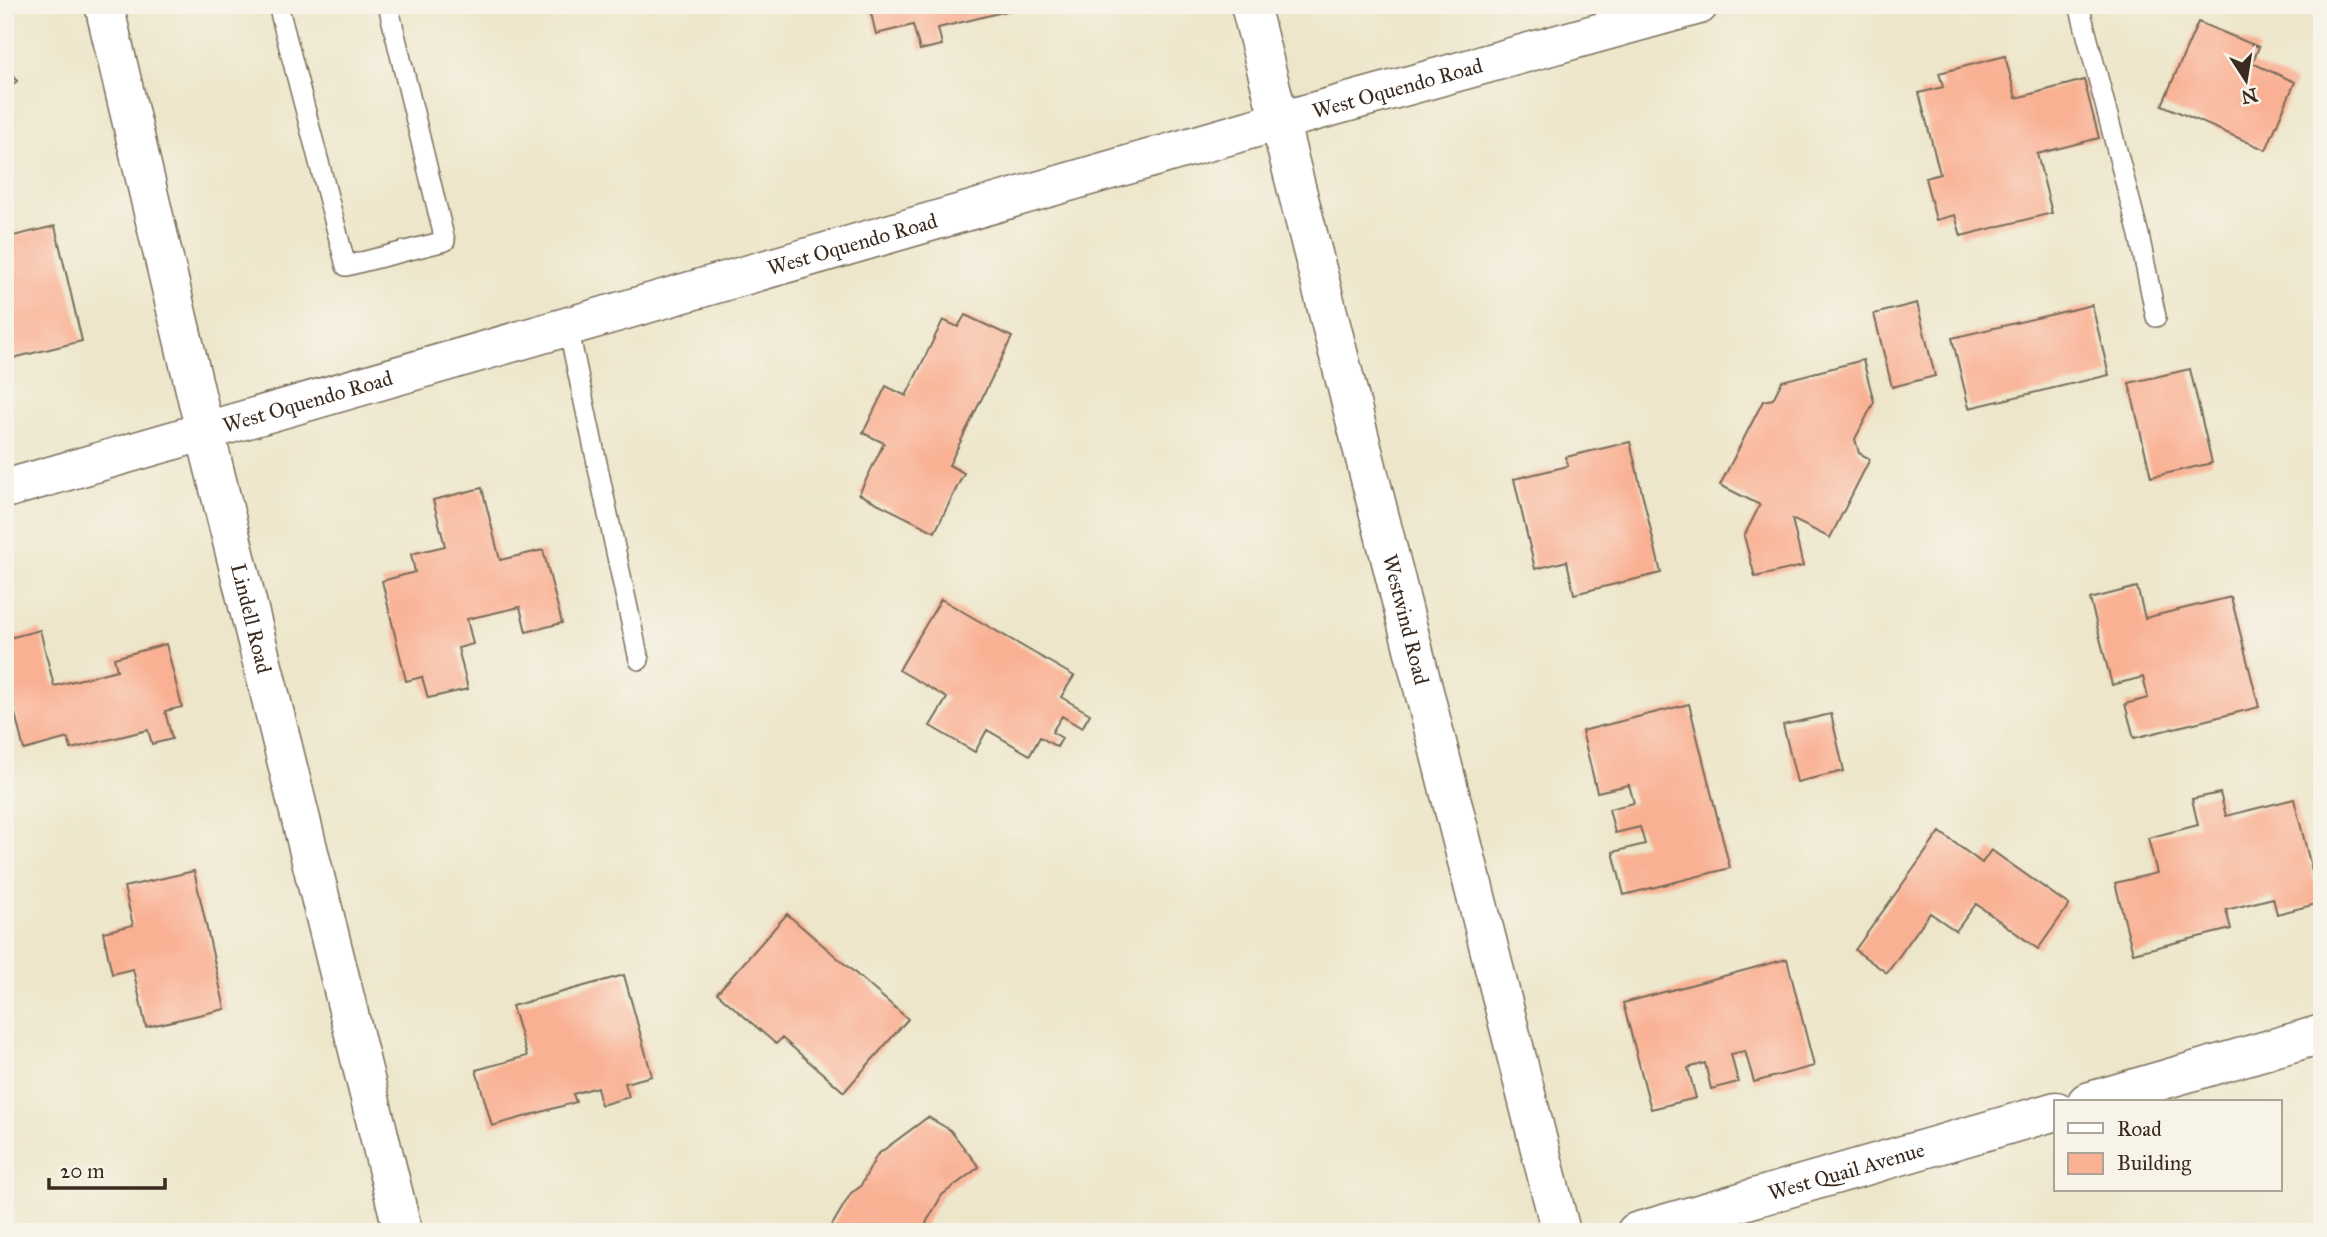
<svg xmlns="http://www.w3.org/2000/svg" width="2327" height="1237" viewBox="0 0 2327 1237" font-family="'IM FELL Great Primer',serif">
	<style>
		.building { fill: #f9b093 }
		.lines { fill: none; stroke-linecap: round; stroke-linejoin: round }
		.lane-casing { stroke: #796c5a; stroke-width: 22 }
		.street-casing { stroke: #796c5a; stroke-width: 41 }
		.secondary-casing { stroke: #796c5a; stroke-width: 41 }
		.lane { stroke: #fff; stroke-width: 19 }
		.street { stroke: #fff; stroke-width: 38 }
		.secondary { stroke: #fff; stroke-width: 38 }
		.labels { text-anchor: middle; stroke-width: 5; stroke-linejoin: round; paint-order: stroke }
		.street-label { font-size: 21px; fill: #3b2a1e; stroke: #f7f3e8 }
	</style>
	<rect width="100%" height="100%" fill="#f7f3e8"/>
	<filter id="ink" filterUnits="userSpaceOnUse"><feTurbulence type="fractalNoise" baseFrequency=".0143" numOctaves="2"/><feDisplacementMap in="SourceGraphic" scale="14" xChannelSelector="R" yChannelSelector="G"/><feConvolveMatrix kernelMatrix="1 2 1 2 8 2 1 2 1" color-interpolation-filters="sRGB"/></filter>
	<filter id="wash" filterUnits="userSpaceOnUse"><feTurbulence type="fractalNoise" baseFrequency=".00686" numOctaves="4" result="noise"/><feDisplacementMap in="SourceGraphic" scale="28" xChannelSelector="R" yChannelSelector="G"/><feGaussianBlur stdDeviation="1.57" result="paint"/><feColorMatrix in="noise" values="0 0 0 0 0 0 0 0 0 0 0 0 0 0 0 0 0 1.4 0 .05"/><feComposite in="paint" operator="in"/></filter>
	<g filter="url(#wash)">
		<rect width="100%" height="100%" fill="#ede6ca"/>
		<g id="blocks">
			<!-- building -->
			<path class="building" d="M869,5H1027V6L938,28L942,45L920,50L913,25L876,34Z
				M2198,22L2259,47L2252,63L2295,82L2266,150L2162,105Z
				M2005,56L2016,98L2084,80L2099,138L2037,154L2052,213L1961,236L1955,215L1936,220L1925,178L1940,174L1919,93L1943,87L1939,73Z
				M5,68L17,81L5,92Z
				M55,226L82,341L5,360V238Z
				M1917,303L1935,376L1892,387L1874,314Z
				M2092,305L2109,375L1969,408L1952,338Z
				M965,315L1012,337L949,465L964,473L935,532L859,494L884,443L863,433L886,386L906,396L943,320L958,327Z
				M1863,360L1874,402L1855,439L1859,453L1870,459L1830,538L1792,519L1803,566L1755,577L1744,536L1760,505L1720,485L1763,401L1773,399L1782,381Z
				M2190,369L2212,463L2151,477L2129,383Z
				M1630,442L1661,573L1574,594L1567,561L1535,569L1514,479L1568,466L1566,457Z
				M482,488L500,560L543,550L562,623L526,632L520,607L467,619L473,644L458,648L468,689L428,698L422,677L406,681L382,581L415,572L411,554L445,546L433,500Z
				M2137,587L2145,618L2231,597L2259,707L2134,738L2125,704L2148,698L2143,677L2112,685L2090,599Z
				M941,599L1074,676L1061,697L1090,714L1082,728L1062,716L1052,732L1062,738L1057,747L1040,737L1030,755L987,730L975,752L930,726L947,698L899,670Z
				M40,630L54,686L117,670L114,658L166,644L182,707L165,711L172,739L152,744L148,730L71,749L68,738L24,750L9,689L5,690V639Z
				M1689,704L1730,868L1624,895L1613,852L1645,844L1640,827L1615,833L1609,809L1634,803L1629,785L1597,792L1582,731Z
				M1831,714L1844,771L1797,782L1783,725Z
				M2220,793L2226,816L2294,799L2320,903L2277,914L2273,898L2226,910L2231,929L2133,953L2115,883L2157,873L2148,838L2198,825L2192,799Z
				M1940,832L1982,863L1991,850L2069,905L2038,949L1976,904L1956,931L1930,913L1887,973L1855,950Z
				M194,871L225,1009L146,1027L133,969L112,974L103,932L133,925L124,887Z
				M787,914L908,1019L844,1092L782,1038L776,1044L717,993Z
				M1787,959L1814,1066L1754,1082L1745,1051L1731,1054L1738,1082L1711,1089L1705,1063L1688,1068L1696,1098L1651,1109L1623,1003Z
				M624,975L652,1076L625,1083L629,1097L601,1105L597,1087L573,1094L576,1102L492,1126L476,1070L527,1056L512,1006Z
				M928,1117L950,1130L979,1167L942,1195L926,1223L933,1232H828L851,1193L860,1187L877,1155Z"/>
		</g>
	</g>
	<g filter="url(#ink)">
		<use href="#blocks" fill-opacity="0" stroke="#796c5a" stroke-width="2"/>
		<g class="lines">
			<defs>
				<path id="lane" d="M278,5L346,266L445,241L388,5
					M2079,5L2139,235L2156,317
					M568,327L639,660"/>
				<g id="street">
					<path d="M104,5L205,432"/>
					<path id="s1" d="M1250,5L1561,1232"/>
					<path d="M2087,1102L2322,1034"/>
					<path id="s2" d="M1636,1232L2056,1111"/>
				</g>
				<g id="secondary">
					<path id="s3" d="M205,432L403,1232"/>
					<path id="s4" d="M5,489L1280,121L1699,5"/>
				</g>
			</defs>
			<!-- lane casing -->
			<use href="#lane" class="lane-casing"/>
			<!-- street casing -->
			<use href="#street" class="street-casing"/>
			<!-- secondary casing -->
			<use href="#secondary" class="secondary-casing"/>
			<!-- lane -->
			<use href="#lane" class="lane"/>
			<!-- street -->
			<use href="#street" class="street"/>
			<!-- secondary -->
			<use href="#secondary" class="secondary"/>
		</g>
	</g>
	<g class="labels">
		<!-- street labels -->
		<g class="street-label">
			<text dy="7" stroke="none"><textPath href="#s4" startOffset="1449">West Oquendo Road</textPath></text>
			<text dy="7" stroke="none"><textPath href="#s4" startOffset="882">West Oquendo Road</textPath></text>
			<text dy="7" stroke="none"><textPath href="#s4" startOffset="315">West Oquendo Road</textPath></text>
			<text dy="7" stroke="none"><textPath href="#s3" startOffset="192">Lindell Road</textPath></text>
			<text dy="7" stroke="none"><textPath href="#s1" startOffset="634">Westwind Road</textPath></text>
			<text dy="7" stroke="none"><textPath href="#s2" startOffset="219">West Quail Avenue</textPath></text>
		</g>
	</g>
	<!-- margin -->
	<rect width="2327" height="1237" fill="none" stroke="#f7f3e8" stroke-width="28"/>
	<!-- legend -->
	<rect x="2054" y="1100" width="228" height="91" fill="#f7f3e8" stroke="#aca397" stroke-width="2"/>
	<rect x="2068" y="1123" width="35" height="10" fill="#ffffff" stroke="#aca397" stroke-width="2"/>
	<text x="2117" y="1136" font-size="21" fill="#3b2a1e">Road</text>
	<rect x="2068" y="1153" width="35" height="21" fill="#f9b093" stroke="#aca397" stroke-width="2"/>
	<text x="2117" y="1170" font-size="21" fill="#3b2a1e">Building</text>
	<!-- north arrow -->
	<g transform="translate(2246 80) rotate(168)" stroke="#f7f3e8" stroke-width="5" paint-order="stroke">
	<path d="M0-5L12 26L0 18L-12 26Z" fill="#3b2a1e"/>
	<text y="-10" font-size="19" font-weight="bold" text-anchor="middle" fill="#3b2a1e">N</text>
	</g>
	<!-- scale -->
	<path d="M49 1178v10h116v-10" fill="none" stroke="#3b2a1e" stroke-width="3.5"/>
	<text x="60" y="1178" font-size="21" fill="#3b2a1e" stroke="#f7f3e8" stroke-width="5" paint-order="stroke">20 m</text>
</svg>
